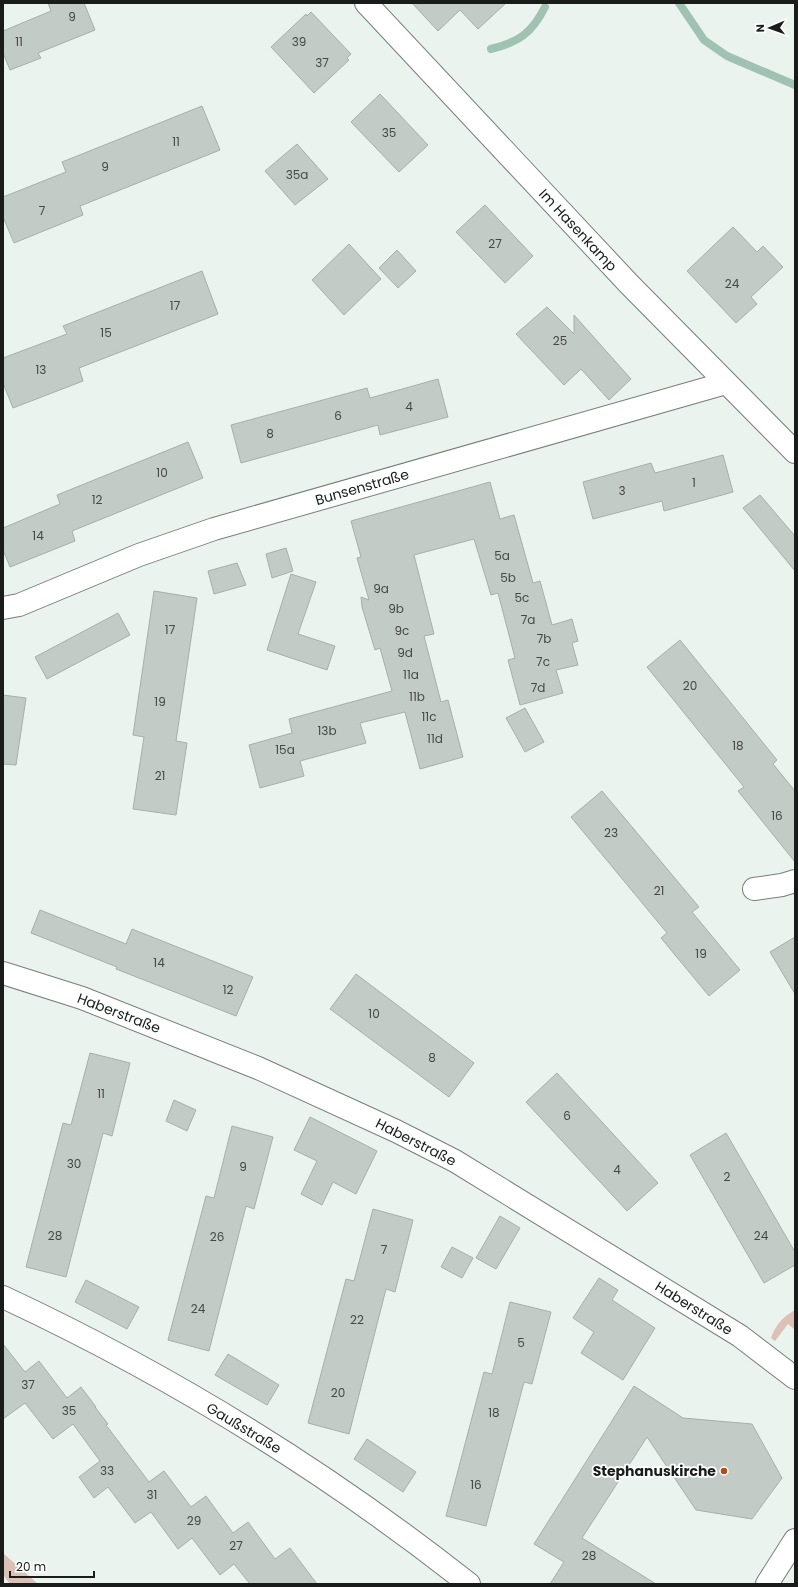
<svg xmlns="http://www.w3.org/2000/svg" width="798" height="1587" viewBox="0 0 798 1587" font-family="Poppins,sans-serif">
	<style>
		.green { fill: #dbc1b6 }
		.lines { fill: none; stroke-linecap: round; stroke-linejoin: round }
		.stream { stroke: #9fc2b3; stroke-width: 8 }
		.building { fill: #c3cbc7; stroke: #a7afab }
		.minor-casing { stroke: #777f7c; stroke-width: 24 }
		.minor { stroke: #fff; stroke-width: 22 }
		.poi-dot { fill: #b14c1d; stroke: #fdfffe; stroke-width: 1.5 }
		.labels { text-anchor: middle; stroke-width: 3.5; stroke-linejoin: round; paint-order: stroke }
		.number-label { font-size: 12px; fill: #444845 }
		.street-label { font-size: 14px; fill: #191c1a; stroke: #fdfffe }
		.poi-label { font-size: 14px; font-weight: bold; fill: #191c1a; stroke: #fdfffe; text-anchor: end }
	</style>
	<rect width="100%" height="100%" fill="#ebf3ef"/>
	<!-- green -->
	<path class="green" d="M795,1310V1330L788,1324L775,1341L771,1338C776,1324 783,1317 795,1310Z
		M3,1553L38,1584H10L3,1575Z"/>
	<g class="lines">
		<!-- stream -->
		<path class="stream" d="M679,3L704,40L727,56L795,85
			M491,49C519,42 532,33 545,7"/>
	</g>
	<!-- building -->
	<path class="building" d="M48,3H84L95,30L38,53L41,58L10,70L3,53V31L51,11Z
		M412,3H506L478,29L460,10L438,31Z
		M311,12L351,54L347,58L349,60L314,93L271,47L306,14L307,16Z
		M380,94L428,145L399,172L351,122Z
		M202,106L220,150L80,206L83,215L14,243L3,217V197L66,172L62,162Z
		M297,144L328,179L295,205L265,171Z
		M485,205L533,256L505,283L456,232Z
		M733,227L757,252L763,246L783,267L751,297L757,304L736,323L687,271Z
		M349,244L381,279L344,315L312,280Z
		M397,250L416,271L398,288L379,268Z
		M202,271L218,314L79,368L83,381L13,408L3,383V358L67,334L63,326Z
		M547,307L574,334V315L631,379L609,400L581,369L564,385L516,334Z
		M438,379L448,417L380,435L378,425L241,463L231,425L367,388L370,398Z
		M188,442L203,478L72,531L75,541L10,567L3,550V528L60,504L57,495Z
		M723,455L733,492L664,511L662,501L593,519L583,482L651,463L655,473Z
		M490,482L500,519L514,515L533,583L540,581L552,625L572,619L578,641L572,643L578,665L556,670L563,693L520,705L508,660L515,658L498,593L491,595L474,539L414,555L434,634L424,636L441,702L448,700L463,757L420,769L405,712L360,723L366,743L300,761L304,776L260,788L249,745L292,733L289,719L392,691L380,648L375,650L362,607L361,597L369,600L357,558L361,557L351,521Z
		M760,495L795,536V571L743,508Z
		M286,548L293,571L272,578L266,554Z
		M237,563L246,585L214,594L208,571Z
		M291,574L316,582L298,634L335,646L327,670L267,650Z
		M154,591L197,598L176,741L187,743L176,815L133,809L144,737L133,735Z
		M118,613L130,635L47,679L35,657Z
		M680,640L777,760L773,764L795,791V862L738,791L744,787L647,667Z
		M3,695L26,698L16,765L3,764Z
		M525,708L544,742L525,752L506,718Z
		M602,791L699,907L692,912L740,970L709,996L661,938L667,933L571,817Z
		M40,910L126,944L132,929L253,977L236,1016L116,969L117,967L31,933Z
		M795,937V994L770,952Z
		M356,974L474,1063L449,1097L330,1009Z
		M90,1053L130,1063L112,1136L103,1133L66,1277L26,1267L63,1123L71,1125Z
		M557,1073L658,1183L627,1211L526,1102Z
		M174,1100L196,1110L187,1131L166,1121Z
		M310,1117L377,1151L356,1194L333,1182L322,1205L301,1194L317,1161L294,1150Z
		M232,1126L273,1137L254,1209L246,1206L209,1351L168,1340L206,1196L214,1198Z
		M726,1133L795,1252V1265L764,1283L690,1155Z
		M373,1209L413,1220L395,1292L386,1289L349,1434L308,1423L346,1279L354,1281Z
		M500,1216L520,1228L496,1269L476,1258Z
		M452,1247L473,1258L462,1278L441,1267Z
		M599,1278L618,1290L612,1300L655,1328L623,1380L581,1353L594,1332L573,1318Z
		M86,1280L139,1307L127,1329L75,1302Z
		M510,1302L551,1312L532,1384L524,1382L486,1526L446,1516L484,1372L492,1374Z
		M3,1344L25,1372L39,1361L67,1398L81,1387L96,1407H95L108,1424L106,1425L149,1482L164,1471L191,1507L206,1496L233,1533L248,1522L275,1559L290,1548L317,1584H250L234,1564L220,1575L192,1538L178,1549L151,1512L135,1523L108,1487L94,1498L79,1477L100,1461L73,1424L53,1439L25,1403L3,1419Z
		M228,1354L279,1385L267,1405L215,1375Z
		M634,1386L683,1418L752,1424L782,1478L752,1519L696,1510L647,1437L582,1538L656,1584H550L564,1562L534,1544Z
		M367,1439L416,1472L403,1492L354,1459Z"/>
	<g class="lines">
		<defs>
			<path id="minor" d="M366,3L629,284L795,452
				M3,608L19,605L139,555L214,529L726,383
				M754,889L782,885L795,881
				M3,973L82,998L258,1068L396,1131L455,1161L740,1336L795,1378
				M3,1297C168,1374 326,1471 469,1584
				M767,1584L795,1540"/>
		</defs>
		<!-- minor casing -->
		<use href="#minor" class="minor-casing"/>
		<!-- minor -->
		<use href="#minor" class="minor"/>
	</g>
	<!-- markers -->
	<circle class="poi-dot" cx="724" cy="1471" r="4"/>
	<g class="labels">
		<!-- number labels -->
		<g class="number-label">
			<text x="72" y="21">9</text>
			<text x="19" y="46">11</text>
			<text x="299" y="46">39</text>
			<text x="322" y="67">37</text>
			<text x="389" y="137">35</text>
			<text x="176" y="146">11</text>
			<text x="105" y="171">9</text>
			<text x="297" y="179">35a</text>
			<text x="42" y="215">7</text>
			<text x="495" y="248">27</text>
			<text x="732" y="288">24</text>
			<text x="175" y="310">17</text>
			<text x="106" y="337">15</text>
			<text x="560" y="345">25</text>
			<text x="41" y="374">13</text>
			<text x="409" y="411">4</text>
			<text x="338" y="420">6</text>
			<text x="270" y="438">8</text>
			<text x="162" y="477">10</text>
			<text x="694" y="487">1</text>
			<text x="622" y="495">3</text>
			<text x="97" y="504">12</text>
			<text x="38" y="540">14</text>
			<text x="502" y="560">5a</text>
			<text x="508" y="582">5b</text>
			<text x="381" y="593">9a</text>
			<text x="522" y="602">5c</text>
			<text x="396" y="613">9b</text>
			<text x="528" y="624">7a</text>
			<text x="170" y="634">17</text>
			<text x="402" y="635">9c</text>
			<text x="544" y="643">7b</text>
			<text x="405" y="657">9d</text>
			<text x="543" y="666">7c</text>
			<text x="411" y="679">11a</text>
			<text x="690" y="690">20</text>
			<text x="538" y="692">7d</text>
			<text x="417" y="701">11b</text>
			<text x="160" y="706">19</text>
			<text x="429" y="721">11c</text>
			<text x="327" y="735">13b</text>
			<text x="435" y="743">11d</text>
			<text x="738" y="750">18</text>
			<text x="285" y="754">15a</text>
			<text x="160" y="780">21</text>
			<text x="777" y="820">16</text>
			<text x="611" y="837">23</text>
			<text x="659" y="895">21</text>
			<text x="701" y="958">19</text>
			<text x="159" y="967">14</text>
			<text x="228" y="994">12</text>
			<text x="374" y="1018">10</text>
			<text x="432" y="1062">8</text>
			<text x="101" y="1098">11</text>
			<text x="567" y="1120">6</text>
			<text x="74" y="1168">30</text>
			<text x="243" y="1171">9</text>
			<text x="617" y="1174">4</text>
			<text x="727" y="1181">2</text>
			<text x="55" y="1240">28</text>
			<text x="761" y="1240">24</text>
			<text x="217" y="1241">26</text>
			<text x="384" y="1254">7</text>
			<text x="198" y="1313">24</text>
			<text x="357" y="1324">22</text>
			<text x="521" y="1347">5</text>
			<text x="28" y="1389">37</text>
			<text x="338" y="1397">20</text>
			<text x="69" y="1415">35</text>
			<text x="494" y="1417">18</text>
			<text x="107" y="1475">33</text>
			<text x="476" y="1489">16</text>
			<text x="152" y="1499">31</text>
			<text x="194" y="1525">29</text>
			<text x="236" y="1550">27</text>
			<text x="589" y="1560">28</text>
		</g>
		<!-- street labels -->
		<g class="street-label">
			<text transform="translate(578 230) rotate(47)" y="5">Im Hasenkamp</text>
			<text transform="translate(362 487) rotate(-16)" y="5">Bunsenstraße</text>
			<text transform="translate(119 1013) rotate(21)" y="5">Haberstraße</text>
			<text transform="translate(416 1142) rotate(27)" y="5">Haberstraße</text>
			<text transform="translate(694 1308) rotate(32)" y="5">Haberstraße</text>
			<text transform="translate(244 1428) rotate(31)" y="5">Gaußstraße</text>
		</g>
		<!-- poi labels -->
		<g class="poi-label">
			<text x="716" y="1476">Stephanuskirche</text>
		</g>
	</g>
	<!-- border -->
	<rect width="798" height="1587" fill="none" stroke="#191c1a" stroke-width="8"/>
	<!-- north arrow -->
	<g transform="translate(770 28) rotate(268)" stroke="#fdfffe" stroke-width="3" paint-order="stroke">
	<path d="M0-3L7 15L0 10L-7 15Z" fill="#191c1a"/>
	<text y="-6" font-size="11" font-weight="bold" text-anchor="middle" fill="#191c1a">N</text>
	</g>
	<!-- scale -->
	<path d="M10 1571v6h84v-6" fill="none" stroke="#191c1a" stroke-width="2"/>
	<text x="16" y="1571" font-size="12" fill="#191c1a" stroke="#fdfffe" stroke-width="3" paint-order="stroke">20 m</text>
</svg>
